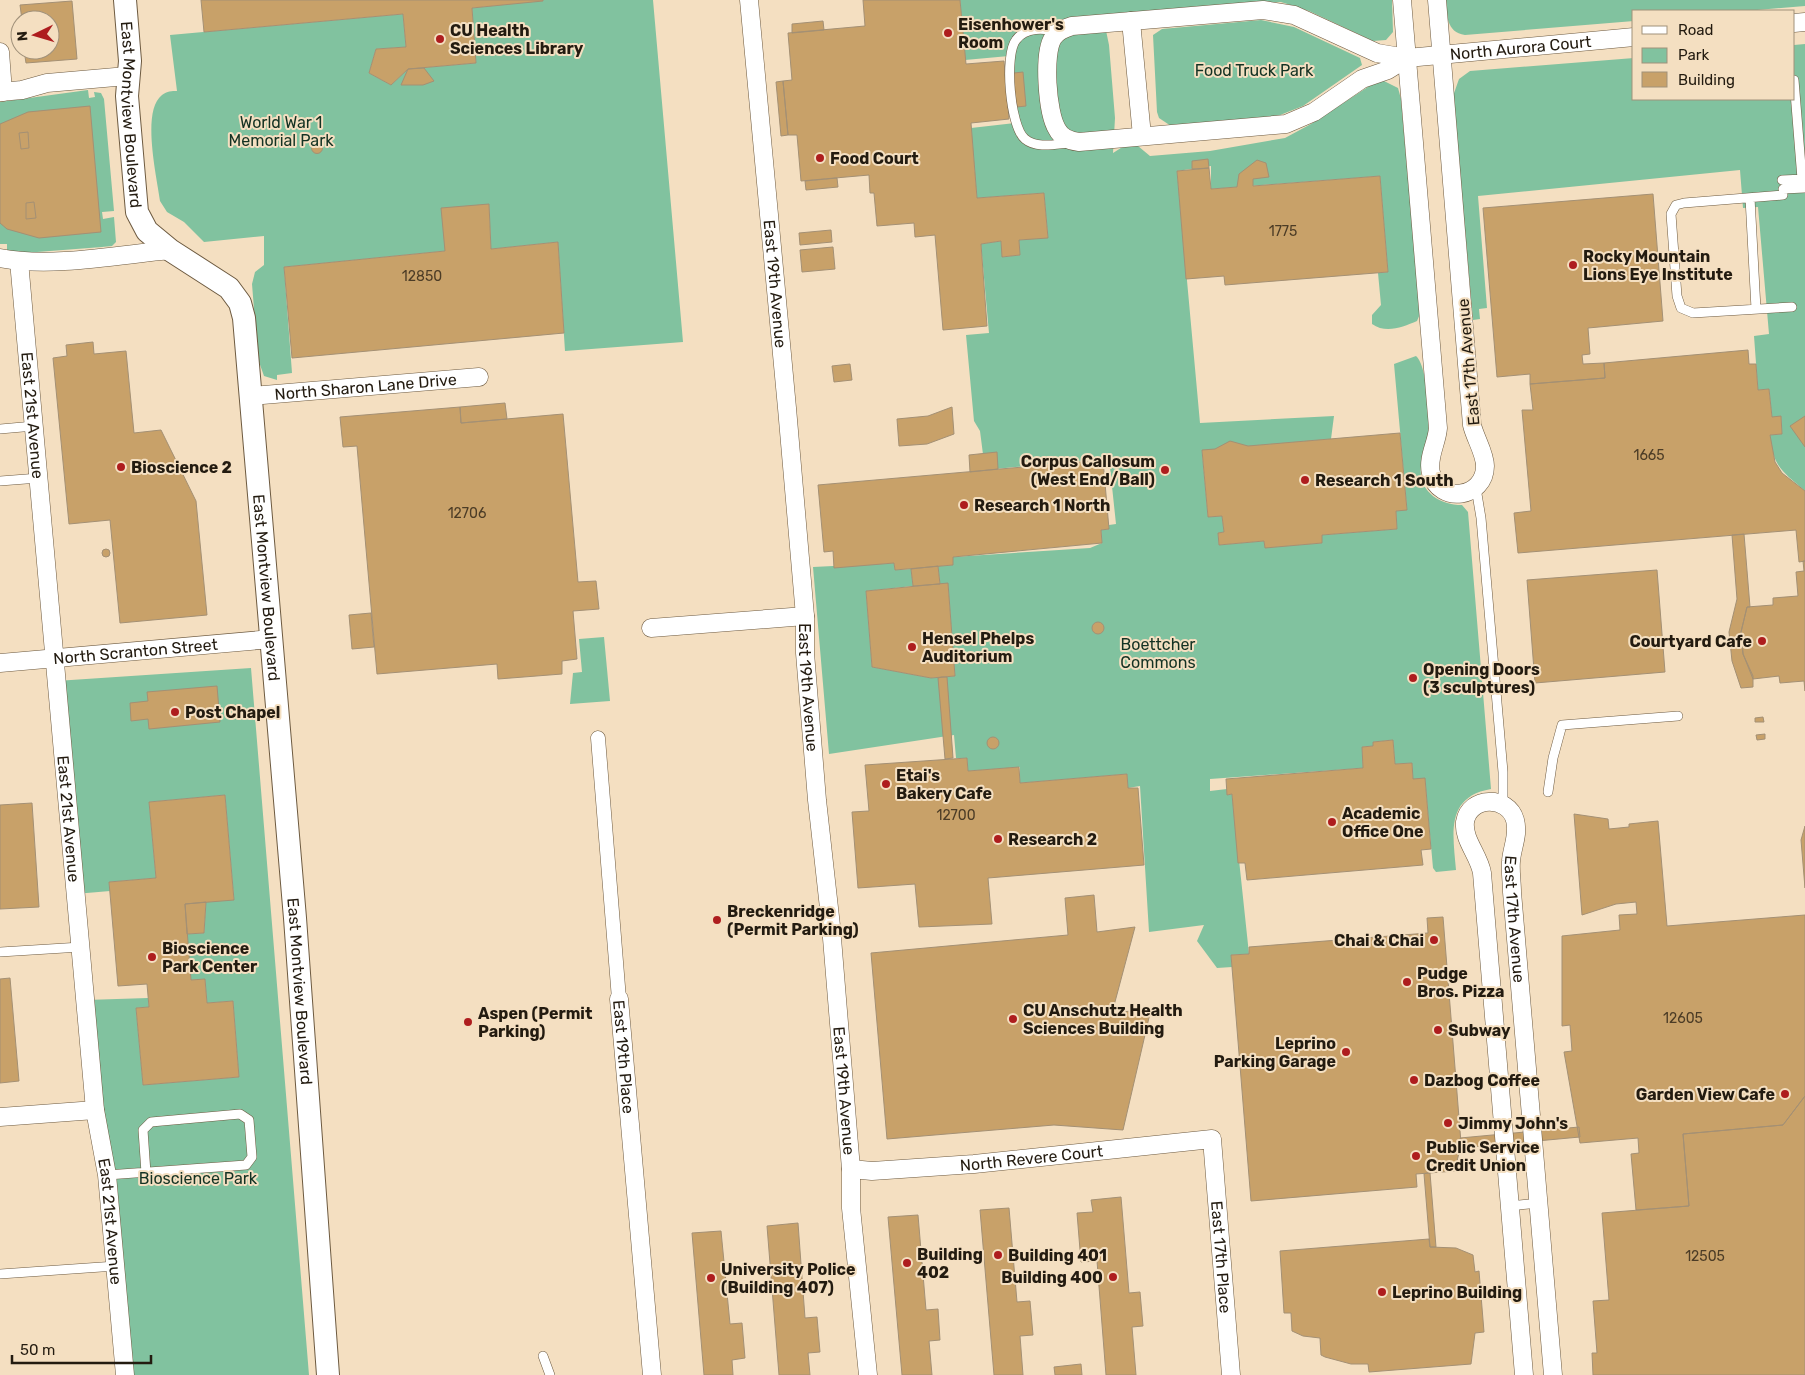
<svg xmlns="http://www.w3.org/2000/svg" width="1805" height="1375" viewBox="0 0 1805 1375" font-family="Rubik,sans-serif">
	<style>
		.green { fill: #81c29f }
		.building { fill: #c8a169; stroke: #a49074 }
		.lines { fill: none; stroke-linecap: round; stroke-linejoin: round }
		.service-casing { stroke: #6d5a40; stroke-width: 10 }
		.pedestrian-casing { stroke: #6d5a40; stroke-width: 15 }
		.minor-casing { stroke: #6d5a40; stroke-width: 19 }
		.tertiary-casing { stroke: #6d5a40; stroke-width: 24 }
		.service { stroke: #fff; stroke-width: 9 }
		.pedestrian { stroke: #fff; stroke-width: 14 }
		.minor { stroke: #fff; stroke-width: 18 }
		.tertiary { stroke: #fff; stroke-width: 22 }
		.poi-dot { fill: #ae1d1e; stroke: #f4dfc1; stroke-width: 2 }
		.labels { text-anchor: middle; stroke-width: 4; stroke-linejoin: round; paint-order: stroke }
		.number-label { font-size: 14px; fill: #4c3c26 }
		.poi-label { font-size: 16px; font-weight: bold; fill: #231b10; stroke: #f4dfc1; text-anchor: start }
		.street-label { font-size: 16px; fill: #231b10; stroke: #f4dfc1 }
		.park-label { font-size: 16px; fill: #133223; stroke: #f4dfc1 }
	</style>
	<rect width="100%" height="100%" fill="#f4dfc1"/>
	<!-- green -->
	<path class="green" d="M543,0H653L683,342L565,351L558,242L491,249L489,204L445,251L284,267L292,373L277,375V380L264,376L258,359L252,284L255,272L264,265V236L204,242L184,222L167,212L160,201C157,177 141,111 162,95C167,91 172,91 177,91L170,35L403,14L406,47L376,49L369,73L391,85L408,69L476,63L472,8Z
		M960,0H1392L1393,32L1386,40L1373,41L1309,11L1281,2L1103,16L1109,45L1115,118L1113,153L1124,146H1138L1150,156L1210,151L1285,138L1311,124L1374,83L1384,81L1398,88L1401,99L1420,314L1417,321C1403,327 1386,334 1372,324V315L1381,305L1378,273L1388,272L1380,176L1211,189V166L1177,171L1200,423L1334,416L1331,439L1202,451L1208,517L1222,516L1224,532L1218,533L1219,545L1264,541L1265,547L1322,543V535L1397,529L1396,511L1407,509L1394,364L1416,356C1428,366 1430,423 1428,439C1427,448 1422,456 1421,466C1418,491 1439,505 1462,505L1468,512L1491,789C1445,797 1453,834 1456,870L1436,872L1433,868L1425,779H1413L1412,763L1395,764L1393,740L1373,742V746L1362,747L1363,768L1210,779V791L1227,789V795L1232,794L1249,954L1231,955L1232,967L1217,968L1197,941L1204,925L1149,932L1140,786L1128,788L1127,774L1020,783V767L968,771L967,758H956L954,735L829,754L813,567L894,563L895,570L911,569L913,586L866,591L872,667L931,678L955,676L948,584H940L938,566L953,565V557L1090,548L1102,543L1101,530L1109,529V525L1116,524L1109,458L985,470L980,431L974,421L966,335L989,333L981,244L1001,241L1003,257L1020,255L1019,240L1048,237L1044,193L977,198L971,128L1015,123L1009,56L965,60Z
		M1446,0H1805V6L1746,11H1634V21L1465,35C1446,32 1447,15 1446,0Z
		M1261,20L1294,27L1360,58L1362,65L1303,106L1275,117L1171,126L1159,118L1157,112L1153,35L1162,29Z
		M1805,44V491C1782,471 1773,467 1770,435L1782,434L1781,417H1772L1769,389L1758,390L1754,336L1769,334L1758,207L1743,208L1740,170L1478,196L1487,308L1479,309L1480,319L1473,320L1453,96L1459,79L1470,71L1634,58V99H1794V45Z
		M88,90L89,98L95,97L94,92L101,93L104,99L114,211L102,212L103,219L114,217L116,242L112,246L102,247L24,253L7,251V244H0V102Z
		M604,637L610,701L570,704L573,673L582,672L579,639Z
		M251,668L309,1375H125L86,1000L148,998L149,1007L136,1008L143,1085L239,1077L233,1001L207,1003L205,979L191,980L187,934L204,933L206,902L234,899L225,795L149,802L156,878L109,882L110,891L75,894L56,681Z"/>
	<!-- building -->
	<path class="building" d="M201,0H543V1L472,8L476,63L408,69L391,85L369,73L376,49L406,47L403,14L204,32Z
		M863,0H960L966,64L1004,61L1009,119L971,123L977,198L1044,193L1048,238L1019,240L1020,255L1002,257L1001,241L981,244L987,326L943,330L935,235L915,237L914,223L877,226L874,193H870L869,175L801,181L797,135H788L783,81L792,80L788,33L865,26Z
		M72,1L77,59L26,63L24,50H50V20H22L20,5Z
		M823,21L824,30L792,33V24Z
		M424,68L434,81L423,85H401L408,69Z
		M1023,72L1026,106L1008,108L1005,74Z
		M783,81L788,135L781,136L776,82Z
		M90,106L101,232L39,238L7,229L0,223V124L28,112Z
		M28,132L29,148L21,149L19,133Z
		M311.5 148a5.5 5.5 0 1 1 11 0a5.5 5.5 0 1 1-11 0Z
		M1208,159L1209,168L1192,169V161Z
		M1257,160L1266,163L1269,177L1253,179V186L1380,176L1388,272L1225,285L1224,276L1186,279L1177,171L1209,168L1211,189L1237,187L1239,174Z
		M837,178L838,187L806,190L805,181Z
		M1653,194L1663,321L1588,328L1590,354L1582,355L1583,364L1604,363L1605,378L1530,384V374L1497,377L1483,208Z
		M34,202L36,218L26,219V203Z
		M489,204L491,249L558,242L564,333L292,358L284,267L445,251L441,208Z
		M831,230L832,242L800,245L799,233Z
		M833,247L835,269L802,272L800,250Z
		M93,342L94,354L126,351L134,433L161,430L196,501L207,615L120,623L110,520L69,524L53,358L67,356L66,345Z
		M1748,350L1749,364H1756L1758,390L1769,389L1772,417L1781,416L1782,434L1770,435L1775,462L1782,473L1805,491V561L1799,562L1796,530L1518,553L1514,513L1531,511L1522,410H1533L1530,384L1605,378L1604,363Z
		M850,364L852,380L834,382L832,366Z
		M505,403L507,419L461,423L460,407Z
		M460,407L461,423L563,414L578,582L596,581L599,609L573,611L577,659L562,661V674L498,679L497,664L377,674L357,446L343,447L340,417Z
		M952,407L954,434L927,444L899,446L897,419L928,416Z
		M1805,416V447L1790,426Z
		M1400,433L1407,510L1396,511L1397,529L1322,535V543L1265,548L1264,541L1219,545L1218,533L1224,532L1222,516L1208,517L1202,450L1215,449L1230,441L1248,446Z
		M997,452L998,469L970,472L969,455Z
		M1103,460L1109,529L1101,530L1102,543L953,557V565L895,570L894,563L834,568L833,551L824,552L818,485Z
		M1159.5 470a5.5 5.5 0 1 1 11 0a5.5 5.5 0 1 1-11 0Z
		M1744,534L1750,607H1747L1741,632L1743,654L1753,676V687L1741,688L1732,661L1729,632L1737,599L1732,535Z
		M102 553a4 4 0 1 1 8 0a4 4 0 1 1-8 0Z
		M1803,561H1805V691L1804,681L1780,683L1779,676L1753,679L1743,654L1741,632L1747,607L1773,605V598L1798,596L1796,572L1804,571Z
		M938,566L940,584L913,586L911,569Z
		M1657,570L1665,672L1535,683L1527,580Z
		M948,583L955,676L931,678L872,667L866,591Z
		M371,613L374,647L352,649L349,615Z
		M1092 628a6 6 0 1 1 12 0a6 6 0 1 1-12 0Z
		M942,677H947L953,758L945,759L938,678Z
		M217,686L220,722L149,729L148,719L131,721L130,703L148,701L147,692Z
		M1763,717L1764,722H1755V718Z
		M1765,734V739L1757,740L1756,735Z
		M987 743a6 6 0 1 1 12 0a6 6 0 1 1-12 0Z
		M1393,740L1395,764L1412,763L1413,779L1425,778L1431,849L1421,850L1423,865L1247,880L1245,863H1238L1232,794L1227,795L1226,779L1363,768L1362,747L1373,746V742Z
		M967,758L968,771L1019,767L1020,783L1127,774L1128,788H1138L1144,865L988,878L992,924L919,927L915,884L858,888L852,812L869,811L865,765Z
		M225,795L234,900L185,904L191,980L205,979L207,1003L233,1001L239,1077L143,1085L136,1008L149,1007L147,984L118,986L109,882L156,878L149,802Z
		M32,803L39,907L0,909V805Z
		M1574,814L1608,819L1609,829L1629,827V824L1658,821L1667,926L1805,915V1096L1783,1125L1683,1134L1689,1206L1636,1210L1631,1154L1639,1153L1638,1138L1580,1143L1564,1052L1572,1051L1570,1025L1562,1026V936L1620,930L1619,915L1637,914L1636,902L1616,904L1582,915Z
		M1805,826V888L1801,840Z
		M1094,895L1097,932L1135,927L1112,1013L1151,1009L1123,1130L1054,1125L887,1139L871,953L1068,935L1065,898Z
		M206,902L204,933L187,934L185,904Z
		M1443,917L1461,1143L1455,1171L1416,1174L1417,1187L1251,1201L1231,955L1249,954V947L1428,933L1427,918Z
		M10,978L19,1081L0,1083V979Z
		M1805,1096V1375H1593L1592,1353H1597L1593,1301L1609,1300L1602,1213L1689,1206L1683,1134L1783,1125Z
		M1579,1127L1580,1137L1461,1148L1460,1138Z
		M1427,1173H1430L1436,1247H1430L1424,1174Z
		M1121,1197L1129,1293L1140,1292L1143,1326L1132,1327L1136,1375H1106L1097,1261L1081,1262L1077,1213L1093,1212L1091,1200Z
		M1009,1208L1017,1302L1030,1301L1033,1335L1020,1336L1023,1375H994L980,1210Z
		M918,1215L926,1310L938,1309L940,1340L929,1341L932,1375H902L888,1217Z
		M798,1223L805,1318L817,1317L820,1352L808,1353L810,1375H779L767,1226Z
		M721,1231L730,1324L742,1323L745,1358L732,1360L733,1375H704L692,1233Z
		M1429,1239L1430,1247L1456,1248L1473,1255L1475,1272L1479,1271L1484,1332L1475,1333L1471,1364L1369,1372L1368,1364H1351L1325,1357L1321,1355L1320,1338L1303,1336L1292,1331L1291,1313H1284L1280,1251Z
		M1081,1364L1082,1375H1055L1054,1367Z"/>
	<g class="lines">
		<defs>
			<path id="service" d="M1059,31C1045,29 1026,26 1016,40C1004,55 1010,127 1025,139C1037,149 1056,144 1070,143
				M1794,80L1802,179
				M1782,180L1805,179
				M1783,189L1805,188
				M1783,195L1684,203L1676,205L1671,214L1677,296L1681,308L1693,313L1792,307
				M1750,198L1756,309
				M0,429L34,426
				M0,481L39,478
				M1476,488L1481,518L1503,772V803
				M1548,792L1553,758L1562,725L1678,716
				M0,952L81,947
				M107,1175L246,1165L252,1157L249,1120L240,1114L151,1122L143,1130L146,1173
				M1510,1206L1539,1203
				M0,1274L116,1266
				M543,1356L550,1375"/>
			<path id="pedestrian" d="M598,738L619,999"/>
			<g id="minor">
				<path id="s1" d="M749,0L787,408L805,616V653L817,800L831,926L851,1169V1208L868,1375"/>
				<path d="M1402,0L1438,428C1437,443 1427,458 1431,473C1439,505 1485,498 1485,466C1485,453 1475,438 1472,425L1437,0"/>
				<path d="M1131,21L1142,136"/>
				<path d="M1794,23L1805,22"/>
				<path d="M0,52L3,92"/>
				<path id="s2" d="M1407,58L1388,70L1362,79L1314,112L1286,124L1079,142C1070,141 1061,137 1057,129C1047,113 1043,53 1053,38C1057,31 1065,28 1072,26L1263,10L1294,15L1377,53L1407,58L1634,37"/>
				<path d="M0,92L22,90L47,83L127,76"/>
				<path d="M0,258C51,268 118,255 170,250"/>
				<path id="s3" d="M19,261L95,1110L107,1175L125,1375"/>
				<path id="s4" d="M251,396L479,377"/>
				<path d="M651,628L805,616"/>
				<path id="s5" d="M0,663L272,639"/>
				<path id="s6" d="M619,999L652,1375"/>
				<path d="M0,1117L95,1110"/>
				<path id="s7" d="M851,1169L872,1171L974,1164L1212,1139L1231,1375"/>
				<path id="s8" d="M1524,1375L1482,873C1479,855 1463,840 1465,822C1469,796 1508,795 1515,820C1519,835 1512,847 1511,861C1510,871 1512,882 1512,892L1553,1375"/>
			</g>
			<g id="tertiary">
				<path id="s9" d="M125,0L130,61L127,96L137,212L147,231L170,250L229,288L240,303L244,318L295,918L328,1375"/>
			</g>
		</defs>
		<!-- service casing -->
		<use href="#service" class="service-casing"/>
		<!-- pedestrian casing -->
		<use href="#pedestrian" class="pedestrian-casing"/>
		<!-- minor casing -->
		<use href="#minor" class="minor-casing"/>
		<!-- tertiary casing -->
		<use href="#tertiary" class="tertiary-casing"/>
		<!-- service -->
		<use href="#service" class="service"/>
		<!-- pedestrian -->
		<use href="#pedestrian" class="pedestrian"/>
		<!-- minor -->
		<use href="#minor" class="minor"/>
		<!-- tertiary -->
		<use href="#tertiary" class="tertiary"/>
	</g>
	<!-- markers -->
	<g class="poi-dot">
		<circle cx="948" cy="33" r="5"/>
		<circle cx="440" cy="39" r="5"/>
		<circle cx="820" cy="158" r="5"/>
		<circle cx="1573" cy="265" r="5"/>
		<circle cx="121" cy="467" r="5"/>
		<circle cx="1165" cy="470" r="5"/>
		<circle cx="1305" cy="480" r="5"/>
		<circle cx="964" cy="505" r="5"/>
		<circle cx="1762" cy="641" r="5"/>
		<circle cx="912" cy="647" r="5"/>
		<circle cx="1413" cy="678" r="5"/>
		<circle cx="175" cy="712" r="5"/>
		<circle cx="886" cy="784" r="5"/>
		<circle cx="1332" cy="822" r="5"/>
		<circle cx="998" cy="839" r="5"/>
		<circle cx="717" cy="920" r="5"/>
		<circle cx="1434" cy="940" r="5"/>
		<circle cx="152" cy="957" r="5"/>
		<circle cx="1407" cy="982" r="5"/>
		<circle cx="1013" cy="1019" r="5"/>
		<circle cx="468" cy="1022" r="5"/>
		<circle cx="1438" cy="1030" r="5"/>
		<circle cx="1346" cy="1052" r="5"/>
		<circle cx="1414" cy="1080" r="5"/>
		<circle cx="1785" cy="1094" r="5"/>
		<circle cx="1448" cy="1123" r="5"/>
		<circle cx="1416" cy="1156" r="5"/>
		<circle cx="998" cy="1255" r="5"/>
		<circle cx="907" cy="1263" r="5"/>
		<circle cx="1113" cy="1277" r="5"/>
		<circle cx="711" cy="1278" r="5"/>
		<circle cx="1382" cy="1292" r="5"/>
	</g>
	<g class="labels">
		<!-- number labels -->
		<g class="number-label">
			<text x="1283" y="236">1775</text>
			<text x="422" y="281">12850</text>
			<text x="1649" y="460">1665</text>
			<text x="467" y="518">12706</text>
			<text x="956" y="820">12700</text>
			<text x="1683" y="1023">12605</text>
			<text x="1705" y="1261">12505</text>
		</g>
		<!-- poi labels -->
		<g class="poi-label">
			<text x="958" y="30">Eisenhower's<tspan x="958" dy="18">Room</tspan></text>
			<text x="450" y="36">CU Health<tspan x="450" dy="18">Sciences Library</tspan></text>
			<text x="830" y="164">Food Court</text>
			<text x="1583" y="262">Rocky Mountain<tspan x="1583" dy="18">Lions Eye Institute</tspan></text>
			<text x="1155" y="467" text-anchor="end">Corpus Callosum<tspan x="1155" dy="18">(West End/Ball)</tspan></text>
			<text x="131" y="473">Bioscience 2</text>
			<text x="1315" y="486">Research 1 South</text>
			<text x="974" y="511">Research 1 North</text>
			<text x="922" y="644">Hensel Phelps<tspan x="922" dy="18">Auditorium</tspan></text>
			<text x="1752" y="647" text-anchor="end">Courtyard Cafe</text>
			<text x="1423" y="675">Opening Doors<tspan x="1423" dy="18">(3 sculptures)</tspan></text>
			<text x="185" y="718">Post Chapel</text>
			<text x="896" y="781">Etai's<tspan x="896" dy="18">Bakery Cafe</tspan></text>
			<text x="1342" y="819">Academic<tspan x="1342" dy="18">Office One</tspan></text>
			<text x="1008" y="845">Research 2</text>
			<text x="727" y="917">Breckenridge<tspan x="727" dy="18">(Permit Parking)</tspan></text>
			<text x="1424" y="946" text-anchor="end">Chai &amp; Chai</text>
			<text x="162" y="954">Bioscience<tspan x="162" dy="18">Park Center</tspan></text>
			<text x="1417" y="979">Pudge<tspan x="1417" dy="18">Bros. Pizza</tspan></text>
			<text x="1023" y="1016">CU Anschutz Health<tspan x="1023" dy="18">Sciences Building</tspan></text>
			<text x="478" y="1019">Aspen (Permit<tspan x="478" dy="18">Parking)</tspan></text>
			<text x="1448" y="1036">Subway</text>
			<text x="1336" y="1049" text-anchor="end">Leprino<tspan x="1336" dy="18">Parking Garage</tspan></text>
			<text x="1424" y="1086">Dazbog Coffee</text>
			<text x="1775" y="1100" text-anchor="end">Garden View Cafe</text>
			<text x="1458" y="1129">Jimmy John's</text>
			<text x="1426" y="1153">Public Service<tspan x="1426" dy="18">Credit Union</tspan></text>
			<text x="917" y="1260">Building<tspan x="917" dy="18">402</tspan></text>
			<text x="1008" y="1261">Building 401</text>
			<text x="721" y="1275">University Police<tspan x="721" dy="18">(Building 407)</tspan></text>
			<text x="1103" y="1283" text-anchor="end">Building 400</text>
			<text x="1392" y="1298">Leprino Building</text>
		</g>
		<!-- street labels -->
		<g class="street-label">
			<text dy="6" stroke="none"><textPath href="#s2" startOffset="948">North Aurora Court</textPath></text>
			<text dy="6" stroke="none"><textPath href="#s9" startOffset="115">East Montview Boulevard</textPath></text>
			<text dy="6" stroke="none"><textPath href="#s1" startOffset="285">East 19th Avenue</textPath></text>
			<text transform="translate(1468 362) rotate(-95)" y="6">East 17th Avenue</text>
			<text dy="6" stroke="none"><textPath href="#s4" startOffset="115">North Sharon Lane Drive</textPath></text>
			<text dy="6" stroke="none"><textPath href="#s3" startOffset="155">East 21st Avenue</textPath></text>
			<text dy="6" stroke="none"><textPath href="#s9" startOffset="639">East Montview Boulevard</textPath></text>
			<text dy="6" stroke="none"><textPath href="#s5" startOffset="136">North Scranton Street</textPath></text>
			<text dy="6" stroke="none"><textPath href="#s1" startOffset="690">East 19th Avenue</textPath></text>
			<text dy="6" stroke="none"><textPath href="#s3" startOffset="560">East 21st Avenue</textPath></text>
			<text dy="6" stroke="none"><textPath href="#s8" startOffset="726">East 17th Avenue</textPath></text>
			<text dy="6" stroke="none"><textPath href="#s9" startOffset="1044">East Montview Boulevard</textPath></text>
			<text dy="6" stroke="none"><textPath href="#s6" startOffset="58">East 19th Place</textPath></text>
			<text dy="6" stroke="none"><textPath href="#s1" startOffset="1095">East 19th Avenue</textPath></text>
			<text dy="6" stroke="none"><textPath href="#s7" startOffset="181">North Revere Court</textPath></text>
			<text dy="6" stroke="none"><textPath href="#s3" startOffset="965">East 21st Avenue</textPath></text>
			<text dy="6" stroke="none"><textPath href="#s7" startOffset="481">East 17th Place</textPath></text>
		</g>
		<!-- park labels -->
		<g class="park-label">
			<text x="1254" y="76">Food Truck Park</text>
			<text x="281" y="128">World War 1<tspan x="281" dy="18">Memorial Park</tspan></text>
			<text x="1158" y="650">Boettcher<tspan x="1158" dy="18">Commons</tspan></text>
			<text x="198" y="1184">Bioscience Park</text>
		</g>
	</g>
	<!-- legend -->
	<rect x="1632" y="10" width="162" height="90" fill="#f4dfc1" stroke="#a0917a"/>
	<rect x="1642" y="26" width="25" height="8" fill="#ffffff" stroke="#a0917a"/>
	<text x="1678" y="35" font-size="15" fill="#231b10">Road</text>
	<rect x="1642" y="48" width="25" height="15" fill="#81c29f" stroke="#a0917a"/>
	<text x="1678" y="60" font-size="15" fill="#231b10">Park</text>
	<rect x="1642" y="72" width="25" height="15" fill="#c8a169" stroke="#a0917a"/>
	<text x="1678" y="85" font-size="15" fill="#231b10">Building</text>
	<!-- north arrow -->
	<g transform="translate(35 35) rotate(265)"><circle r="24" fill="#f4dfc1" stroke="#a0917a"/>
	<path d="M0-4L9 19L0 12L-9 19Z" fill="#ae1d1e"/>
	<text y="-8" font-size="14" font-weight="bold" text-anchor="middle" fill="#231b10">N</text>
	</g>
	<!-- scale -->
	<path d="M12 1355v8h139v-8" fill="none" stroke="#231b10" stroke-width="2.5"/>
	<text x="20" y="1355" font-size="15" fill="#231b10" stroke="#f4dfc1" stroke-width="4" paint-order="stroke">50 m</text>
</svg>
